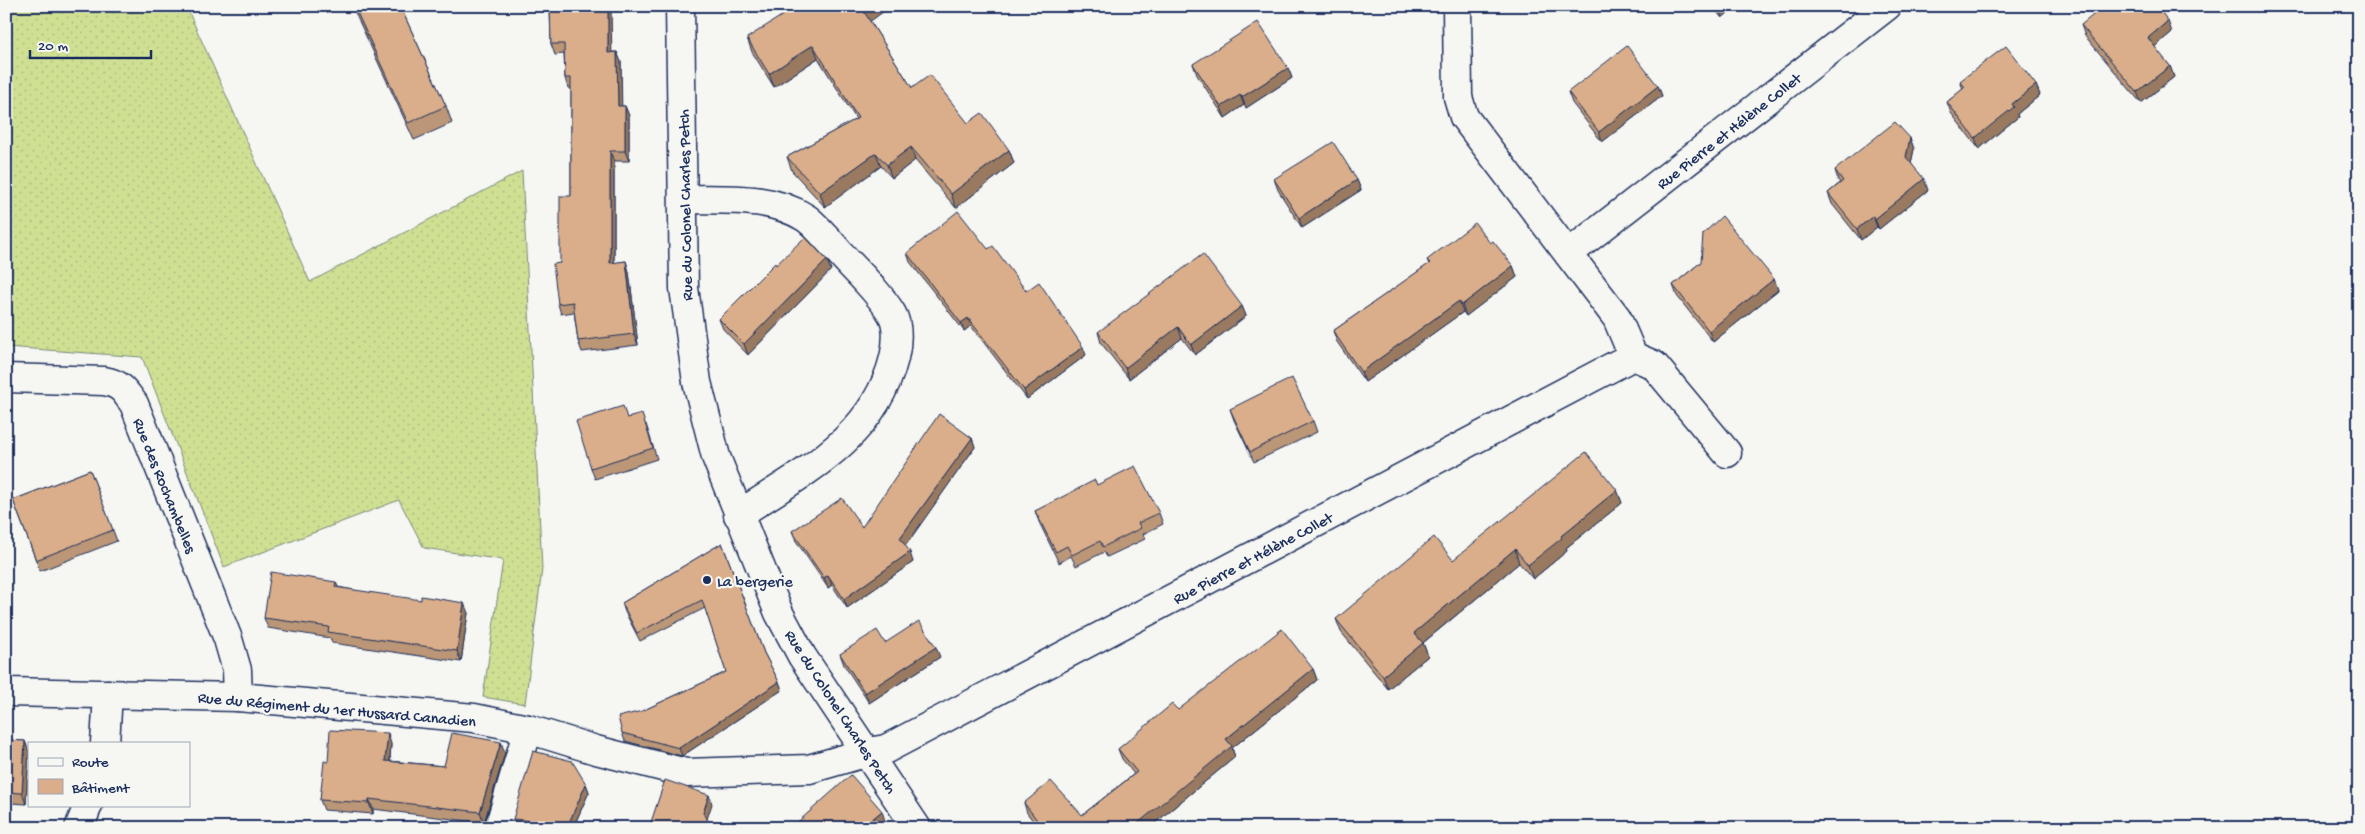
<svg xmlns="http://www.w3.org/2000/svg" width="2365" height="834" viewBox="0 0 2365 834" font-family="'Gochi Hand',sans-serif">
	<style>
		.grass { fill: url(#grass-dots); stroke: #768878 }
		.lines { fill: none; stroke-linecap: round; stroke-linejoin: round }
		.street-casing { stroke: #1b2f5e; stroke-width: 31 }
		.secondary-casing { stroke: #1b2f5e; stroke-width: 31 }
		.street { stroke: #f6f6f2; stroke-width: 28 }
		.secondary { stroke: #f6f6f2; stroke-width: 28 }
		.wall { fill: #bb9677; stroke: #1b2f5e }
		.shaded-wall { fill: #997a61; stroke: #1b2f5e }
		.building { fill: #daae8a; stroke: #1b2f5e }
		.poi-dot { fill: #1b2f5e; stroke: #f6f6f2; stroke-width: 2 }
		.labels { text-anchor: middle; stroke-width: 4.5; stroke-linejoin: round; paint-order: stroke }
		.street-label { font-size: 16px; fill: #1b2f5e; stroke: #f6f6f2 }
		.poi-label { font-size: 16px; fill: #1b2f5e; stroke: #f6f6f2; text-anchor: start }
	</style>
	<defs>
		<pattern id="grass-dots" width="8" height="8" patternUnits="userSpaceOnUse" patternTransform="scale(1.25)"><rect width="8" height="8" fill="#d0e093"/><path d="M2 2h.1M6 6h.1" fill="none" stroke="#b2c081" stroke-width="1.8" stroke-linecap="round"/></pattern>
	</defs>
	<rect width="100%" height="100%" fill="#f6f6f2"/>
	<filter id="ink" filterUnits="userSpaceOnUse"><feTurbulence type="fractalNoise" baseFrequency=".02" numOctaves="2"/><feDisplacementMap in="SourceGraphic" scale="10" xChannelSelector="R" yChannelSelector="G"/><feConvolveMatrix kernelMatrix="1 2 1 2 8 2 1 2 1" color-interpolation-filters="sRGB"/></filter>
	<g filter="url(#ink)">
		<!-- grass -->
		<path class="grass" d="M6,6H186L310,282L522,171L542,569L525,704L483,697L503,560L424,548L399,500L224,567L142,357L6,347Z"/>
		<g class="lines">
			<defs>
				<path id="street" d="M680,6L684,288L697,382L716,457L779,613L802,656L917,828
					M684,199C724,200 770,195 806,218C819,227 838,252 851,265C863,277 884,300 892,314C899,326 897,346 894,358C874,439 802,473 738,515
					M1568,254L1887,6
					M1633,356L1654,365L1727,453
					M6,378L104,381C121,384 124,390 134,404L228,639L237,670L238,697
					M105,743L108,694
					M868,752L886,749L1633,356L1617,318L1464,117L1458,97L1457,6
					M79,828L88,805
					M499,828L528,729"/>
				<path id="secondary" d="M6,692L238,697L474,718L528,729L596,750L686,773L809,769L868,752"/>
			</defs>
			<!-- street casing -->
			<use href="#street" class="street-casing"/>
			<!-- secondary casing -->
			<use href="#secondary" class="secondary-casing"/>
			<!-- street -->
			<use href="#street" class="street"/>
			<!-- secondary -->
			<use href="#secondary" class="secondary"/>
		</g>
		<!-- wall -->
		<path class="wall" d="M352,6H400L446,106L452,123L414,140Z
			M550,6L612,52H617L621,62V106H625L629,116V161H614V263L626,261L629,272L638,345L582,352L578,341L574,312L561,314L558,304L560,263L571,196V88H568L565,78L564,54L555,55L551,44Z
			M1712,6H1736L1722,18Z
			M870,21L912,88L968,123L1009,150L1014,163L956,208L915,160L892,178L881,166L825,207L792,171L787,157L856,119L818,58L774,87L752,52L747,38Z
			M2081,25L2172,32L2154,47L2170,66L2174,77L2141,103L2085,36Z
			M1193,64L1288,68L1292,78L1246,108L1244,105L1225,118L1197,75Z
			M1960,81L2036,85L2040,95L2017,114L2018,117L1979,149L1951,113L1947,102L1963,89Z
			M1658,86L1662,96L1602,142L1572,103L1568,92Z
			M1910,138L1914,149L1911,163L1928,190L1879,229L1877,227L1861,240L1832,204L1828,193L1840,183L1838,180L1835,170Z
			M1274,179L1357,180L1361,190L1302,228L1278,190Z
			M1490,243L1513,266L1517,277L1466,316L1463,312L1365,382L1337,342L1333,331L1429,264L1427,260Z
			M988,249L1086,355L1027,399L971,326L964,331L910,262L907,253Z
			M827,260L831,270L748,355L723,329L719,319L776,265Z
			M1701,262L1774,279L1778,290L1713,342L1677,296L1673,285Z
			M1242,306L1246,316L1195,355L1182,338L1129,379L1101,343L1098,332Z
			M1230,409L1313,421L1317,432L1254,462L1234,420Z
			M627,418L646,424L657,459L595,479L591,468Z
			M972,438L975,447L905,546L913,562L847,608L832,585L828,588L796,541L792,531L862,527Z
			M90,470L117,541L40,571L13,500Z
			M1097,485L1159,513L1163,524L1143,534L1145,539L1107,557L1104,552L1076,566L1071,556L1059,563L1039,522L1035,511Z
			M1617,490L1622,503L1566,548L1567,551L1533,579L1519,563L1423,643L1428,656L1388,689L1341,632L1336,619L1453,560Z
			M722,543L764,653L779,682L782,690L682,756L625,741L622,733L642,711L726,672L705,608L640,641L625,612L622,603Z
			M336,582L338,587L468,613L461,662L332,643L330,638L268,628L264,618Z
			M885,643L940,657L869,703L844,665L840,654Z
			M1313,669L1317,680L1232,748L1235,757L1149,828H1027L1034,822L1027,813L1024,803L1082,815L1134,774L1122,759L1118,749L1178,710Z
			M6,740L25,741L29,752L26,804L10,803L9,828H6Z
			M391,744L390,761L444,766L505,753L484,823L373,809V814L324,810L320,800L328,762Z
			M586,784L589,792L573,828H525L516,827L513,819Z"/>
		<!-- shaded-wall -->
		<path class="shaded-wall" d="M608,6H611L612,63L608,53Z
			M868,6H891L868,23L863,10Z
			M1718,6H1736L1722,18L1718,7Z
			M2168,21L2172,32L2152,49L2148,38Z
			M813,45L818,58L774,87L769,74Z
			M617,52L621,62L622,116L618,106Z
			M2170,66L2174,77L2141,103L2137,92Z
			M1288,68L1292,78L1246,108L1242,97Z
			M2036,85L2040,95L2017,114L2018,117L1979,149L1975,138L2012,104Z
			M1658,86L1662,96L1602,142L1599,132Z
			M1240,95L1244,105L1225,118L1221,107Z
			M625,106L629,116V161L625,151Z
			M1910,138L1914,149L1910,168L1906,157Z
			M911,147L915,160L892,178L887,165Z
			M1009,150L1014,163L956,208L951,194Z
			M610,151L614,161V273L610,263Z
			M876,153L881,166L825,207L820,193Z
			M1924,179L1928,190L1879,229L1875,219Z
			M1357,180L1361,190L1302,228L1299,218Z
			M1873,216L1877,227L1861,240L1857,229Z
			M827,260L831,270L748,355L744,344Z
			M626,261L629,272L638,345L634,334Z
			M1513,266L1517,277L1466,316L1462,305Z
			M1774,279L1778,290L1713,342L1709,331Z
			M1459,301L1463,312L1365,382L1361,372Z
			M1242,306L1246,316L1195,355L1191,345Z
			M968,318L971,326L964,331L961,323Z
			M1178,327L1182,338L1129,379L1125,368Z
			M1083,347L1086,355L1027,399L1024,390Z
			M972,438L975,447L904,548L900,538Z
			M1617,490L1622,503L1566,548L1567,551L1533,579L1528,565L1561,536Z
			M1515,549L1519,563L1419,646L1414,633Z
			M910,552L913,562L847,608L844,599Z
			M828,575L832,585L828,588L824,578Z
			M6,581L7,583L6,606Z
			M464,603L468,613L461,662L457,651Z
			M1423,643L1428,656L1388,689L1383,676Z
			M936,647L940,657L869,703L865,693Z
			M1313,669L1317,680L1232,748L1235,757L1149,828H1132L1226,739Z
			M779,682L782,690L682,756L679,748Z
			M388,733L391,744L389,772L385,761Z
			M25,741L29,752L26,804L22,793Z
			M501,742L505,753L484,823L480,812Z
			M586,784L589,792L573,828H569L568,825Z
			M6,792L10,803L9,828H6Z
			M709,795L712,804L706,822L703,813Z
			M369,799L373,809V814L369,803Z
			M882,811L885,821L876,828H861Z"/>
		<!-- building -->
		<path class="building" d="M354,6H400L446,106L408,123Z
			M550,6H608V53L617,52L618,106H625V151H610V263L626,261L634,334L578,341L573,302L558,304L553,264L560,263V196H571V78H565L564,44H551Z
			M797,6H868L863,10L912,88L930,75L968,123L982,113L1009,150L951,194L911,147L887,165L876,153L820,193L787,157L858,118L813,45L769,74L747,38Z
			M2104,6H2157L2168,21L2148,38L2170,66L2137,92L2081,25Z
			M1258,22L1288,68L1242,97L1240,95L1221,107L1193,64Z
			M1627,46L1658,86L1599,132L1568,92Z
			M2006,46L2036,85L2012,104L2014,107L1975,138L1947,102L1965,87L1960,81Z
			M1895,122L1910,138L1906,157L1924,179L1875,219L1873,216L1857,229L1828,193L1843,181L1835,170Z
			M1333,142L1357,180L1299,218L1274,179Z
			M958,211L988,249L993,246L1026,291L1039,282L1083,347L1024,390L968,318L961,323L907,253Z
			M1722,216L1774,279L1709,331L1673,285L1701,262L1703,234Z
			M1475,223L1490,243L1493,241L1513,266L1462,305L1459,301L1361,372L1333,331L1430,263L1427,260Z
			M805,237L827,260L744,344L719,319L775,263L776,265Z
			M1203,254L1242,306L1191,345L1178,327L1125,368L1098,332Z
			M1292,378L1313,421L1250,452L1230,409Z
			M623,406L627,418L642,414L653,448L591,468L576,421Z
			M939,414L972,438L900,538L910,552L844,599L828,575L824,578L792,531L842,498L862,527Z
			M1586,452L1617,490L1561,536L1562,538L1528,565L1515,549L1414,633L1423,643L1383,676L1336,619L1434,537L1453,560Z
			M1135,466L1159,513L1138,523L1141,528L1103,547L1100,541L1072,555L1067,546L1056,552L1035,511L1095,480L1097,485Z
			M90,470L113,530L36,560L13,500Z
			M722,543L764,653L779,682L679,748L622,733L618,717L642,711L726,672L702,600L637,633L622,603Z
			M271,572L336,582L335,587L421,600V596L464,603L457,651L328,632L329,627L264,618Z
			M919,621L936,647L865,693L840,654L877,630L885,643Z
			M1282,629L1313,669L1226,739L1232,746L1132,828H1027L1037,820L1024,803L1051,781L1082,815L1137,772L1118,749L1172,704L1178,710Z
			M330,730L388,733L385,761L444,766L452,733L501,742L480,812L369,799V803L320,800L324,761L328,762Z
			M6,740L25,741L22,793L6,792V796Z
			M533,751L572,761L586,784L568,825L513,819Z
			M851,775L882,811L861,828H791Z
			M665,780L709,795L703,813L713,828H649Z"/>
	</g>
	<!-- markers -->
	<circle class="poi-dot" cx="707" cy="580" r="5"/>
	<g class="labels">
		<!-- street labels -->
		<g class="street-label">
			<text transform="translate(1728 130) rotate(-38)" y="6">Rue Pierre et Hélène Collet</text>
			<text transform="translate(684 205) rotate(-91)" y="6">Rue du Colonel Charles Petch</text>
			<text transform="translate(166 485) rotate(68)" y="6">Rue des Rochambelles</text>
			<text transform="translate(1252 557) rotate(-28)" y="6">Rue Pierre et Hélène Collet</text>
			<text transform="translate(337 708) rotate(5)" y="6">Rue du Régiment du 1er Hussard Canadien</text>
			<text transform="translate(842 711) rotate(57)" y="6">Rue du Colonel Charles Petch</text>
		</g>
		<!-- poi labels -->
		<g class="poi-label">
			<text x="717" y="586">La bergerie</text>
		</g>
	</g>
	<!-- margin -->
	<rect width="2365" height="834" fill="none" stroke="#f6f6f2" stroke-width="25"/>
	<rect x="12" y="12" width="2340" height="809" fill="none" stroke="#1b2f5e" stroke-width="2" filter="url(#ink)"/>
	<!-- legend -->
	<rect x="28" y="742" width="162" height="65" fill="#f6f6f2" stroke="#9ea6b7"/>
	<rect x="38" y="758" width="25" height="8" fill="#f6f6f2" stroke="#9ea6b7"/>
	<text x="72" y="766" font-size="15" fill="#1b2f5e">Route</text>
	<rect x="38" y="779" width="25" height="15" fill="#daae8a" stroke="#9ea6b7"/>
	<text x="72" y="792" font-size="15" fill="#1b2f5e">Bâtiment</text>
	<!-- scale -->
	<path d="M30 50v8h121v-8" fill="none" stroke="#1b2f5e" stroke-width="2.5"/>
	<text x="38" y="50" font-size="15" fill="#1b2f5e" stroke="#f6f6f2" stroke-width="4" paint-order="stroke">20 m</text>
</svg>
